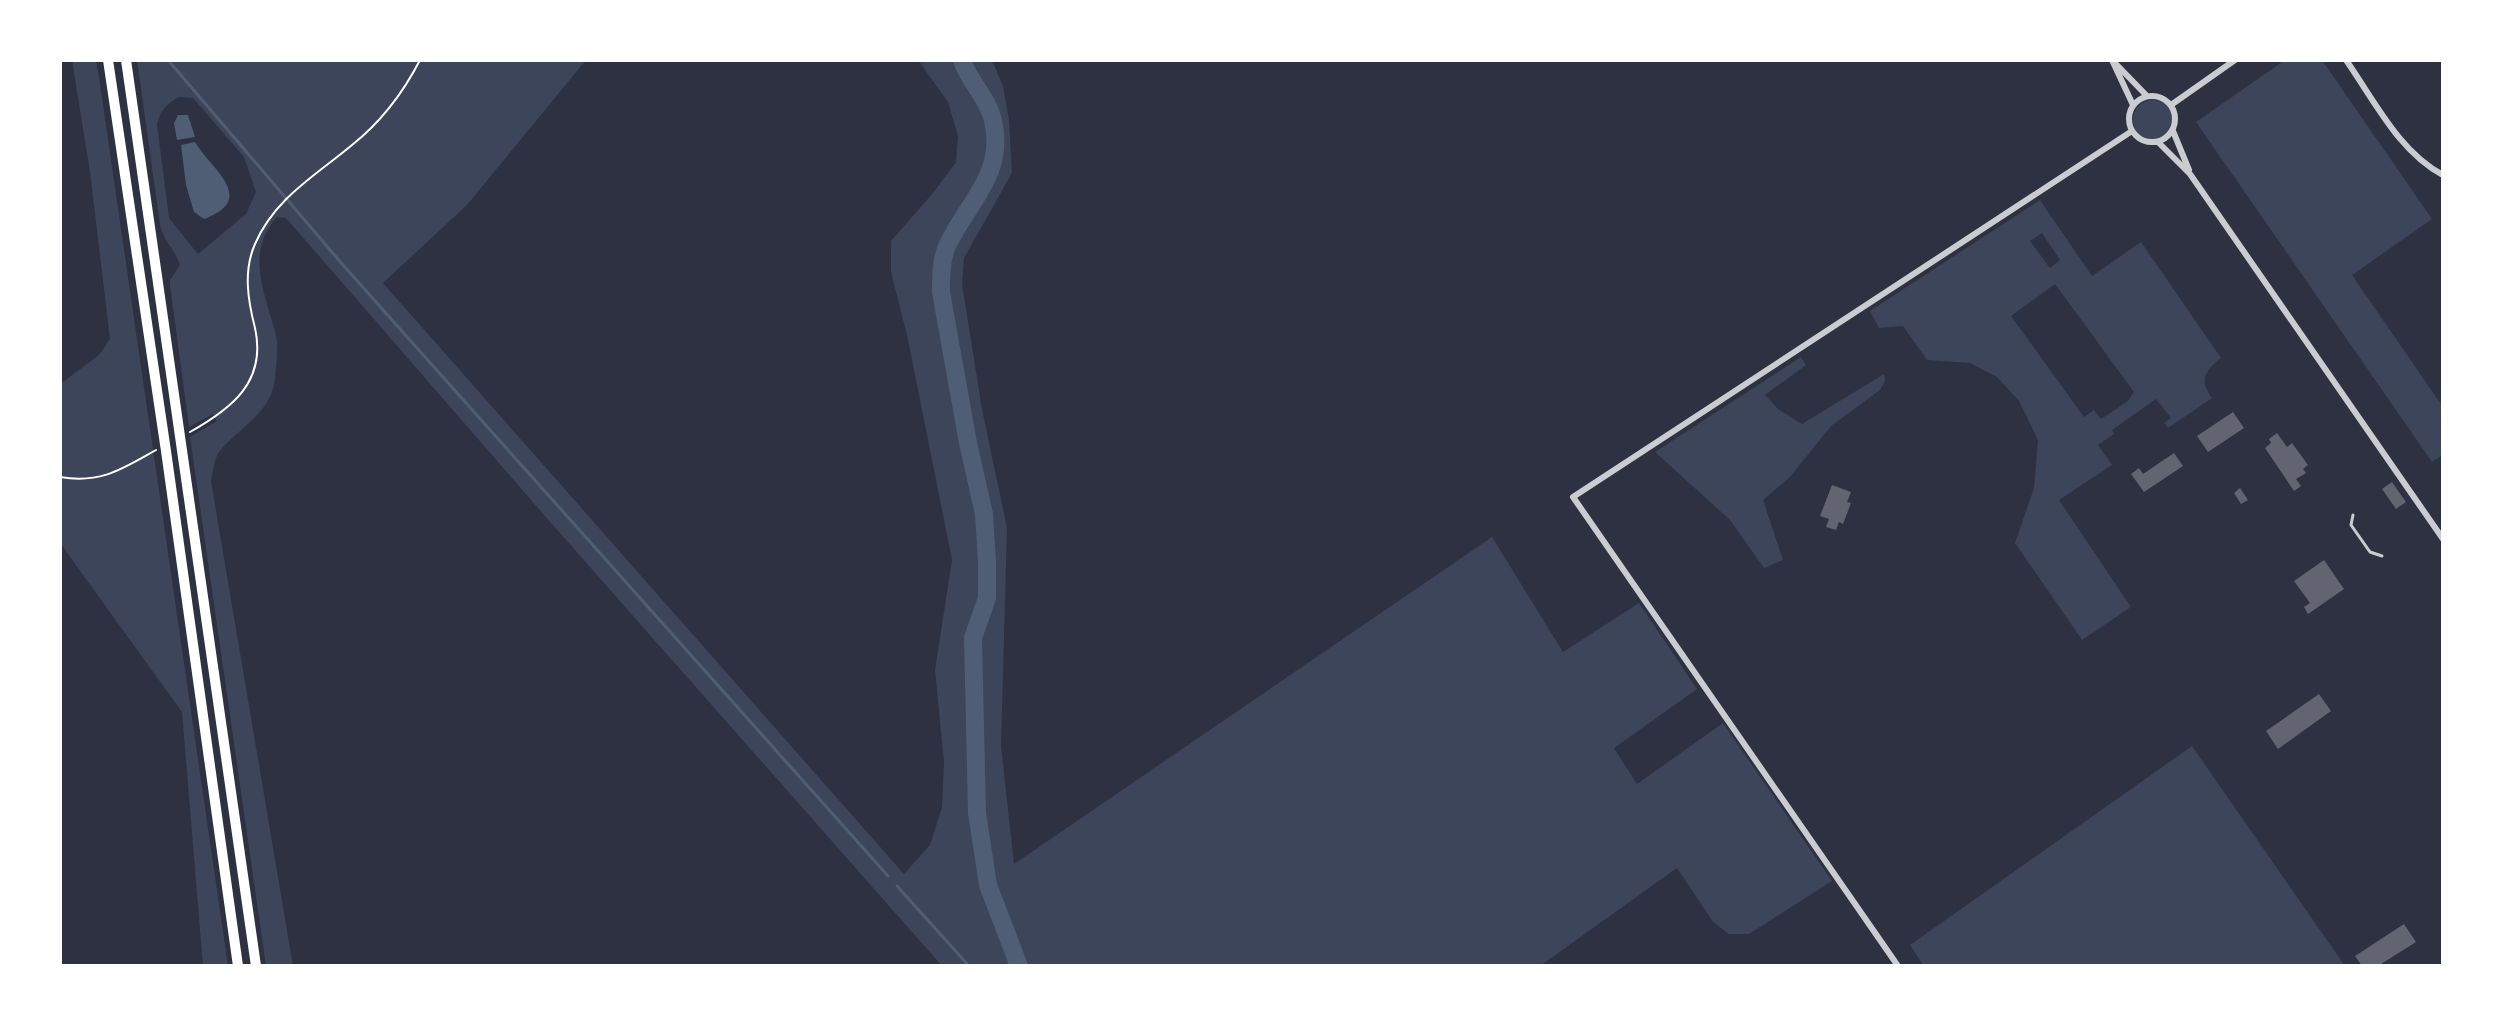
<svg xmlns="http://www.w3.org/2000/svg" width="2503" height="1026" viewBox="0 0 2503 1026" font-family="'Noto Sans',sans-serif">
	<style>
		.green { fill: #3c4559; fill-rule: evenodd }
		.water { fill: #4f5d75 }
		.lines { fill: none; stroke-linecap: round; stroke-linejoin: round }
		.stream { stroke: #4f5d75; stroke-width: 3 }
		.river { stroke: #4f5d75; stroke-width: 18 }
		.building { fill: #626471 }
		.path { stroke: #fff; stroke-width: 2 }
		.service { stroke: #caccd0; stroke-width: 3 }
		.minor { stroke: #caccd0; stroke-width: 6 }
		.motorway { stroke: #fff; stroke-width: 10 }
	</style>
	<rect width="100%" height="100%" fill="#2d3142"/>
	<!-- green -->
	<path class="green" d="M72,60H96L99,77L228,966H203L182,712L60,543V384L99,355L110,339L90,172Z
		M137,60H586L467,205L383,283L904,874L930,845L942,807L944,762L935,670L952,560L907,335L891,272V241L933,193L956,162L958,136L948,102L918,60H992L1003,86L1009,120L1012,173L964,258L962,284L982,409L1007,528L1001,746L1014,864L1492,537L1563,652L1639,603L1697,689L1614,748L1637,784L1723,723L1832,881L1749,934H1729L1713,922L1677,868L1540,966H942L544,515L286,218L277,217C244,253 266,296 276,335C279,348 276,366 275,379C271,414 239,427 219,452C214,459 213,472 211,481L293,966H266L190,437L217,421L213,414L189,427L170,285V280L180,265C175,249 164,242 160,225ZM179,97L193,98L244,157L256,192L246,214L198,254L169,218L157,124C161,110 166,104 179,97Z
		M2285,60H2322L2432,219L2352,275L2443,407V455L2432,462L2196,122Z
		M2133 120a20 20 0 1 1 40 0a20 20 0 1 1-40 0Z
		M2040,200L2092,276L2141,242L2221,358C2206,370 2198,380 2212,398L2168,428L2164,423L2171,418L2156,399L2112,430L2114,434L2098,445L2112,465L2059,500L2131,607L2082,640L2015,543L2034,488L2038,440L2019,401L1997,377L1970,363L1927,360L1903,326L1879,328L1870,311ZM2042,233L2060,260L2050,268L2030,241ZM2055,284L2134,392L2128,401L2101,419L2094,410L2084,417L2011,316Z
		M1801,357L1806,365L1765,395L1778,409L1802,424L1884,374L1885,381L1880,390L1831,426L1790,477L1763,500L1783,560L1764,568L1730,520L1655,452Z
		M2192,746L2345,966H1924L1910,945Z"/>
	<!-- water -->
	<path class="water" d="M178,115H188L195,137L177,140L174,123Z
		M195,142C212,170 258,199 204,219L194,212L186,185L181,145Z"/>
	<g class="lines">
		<!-- stream -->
		<path class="stream" d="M168,60L343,265L888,876
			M897,886L969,966"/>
		<!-- river -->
		<path class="river" d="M962,60C969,82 987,96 993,120C1005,174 970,199 948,244C941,259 941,275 941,292L968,443L984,514L987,562V598L973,638L977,813L988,885L1019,966"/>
	</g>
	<!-- building -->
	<path class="building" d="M2233,412L2244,428L2208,452L2197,436Z
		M2277,433L2287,447L2292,443L2308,465L2303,469L2306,473L2296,479L2301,486L2294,491L2265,448L2271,443L2269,439Z
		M2174,453L2183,466L2144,492L2131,474L2139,468L2143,474Z
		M2392,482L2406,502L2396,509L2382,489Z
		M1832,485L1851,492L1847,502L1851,503L1843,524L1839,522L1836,530L1826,527L1829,519L1820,516Z
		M2240,488L2248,500L2241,504L2234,493Z
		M2324,560L2344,589L2308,614L2304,607L2310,603L2294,581Z
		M2319,694L2331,711L2278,749L2266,731Z
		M2404,924L2416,942L2378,966H2362L2355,956Z"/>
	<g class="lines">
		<!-- path -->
		<path class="path" d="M190,432C231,409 267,382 255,328C248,301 243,271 255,244C275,198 315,176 352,145C381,122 403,93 420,60
			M60,477C101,484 122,469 156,450"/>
		<!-- service -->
		<path class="service" d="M2353,515L2351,525L2370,552L2382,556"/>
		<!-- minor -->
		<path class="minor" d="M2112,60L2133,105
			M2346,60C2374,100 2399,152 2443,175
			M2116,64L2147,96
			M2129 119a23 23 0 1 1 46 0a23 23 0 1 1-46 0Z
			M2171,105L2235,60
			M2173,131L2189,170
			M2158,142L2190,174L2443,539
			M1898,966L1573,497L2132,131"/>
		<!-- motorway -->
		<path class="motorway" d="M108,60L166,451L238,966
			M126,60L256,966"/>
	</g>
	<!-- border -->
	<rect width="2503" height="1026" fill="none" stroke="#ffffff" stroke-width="124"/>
</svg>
